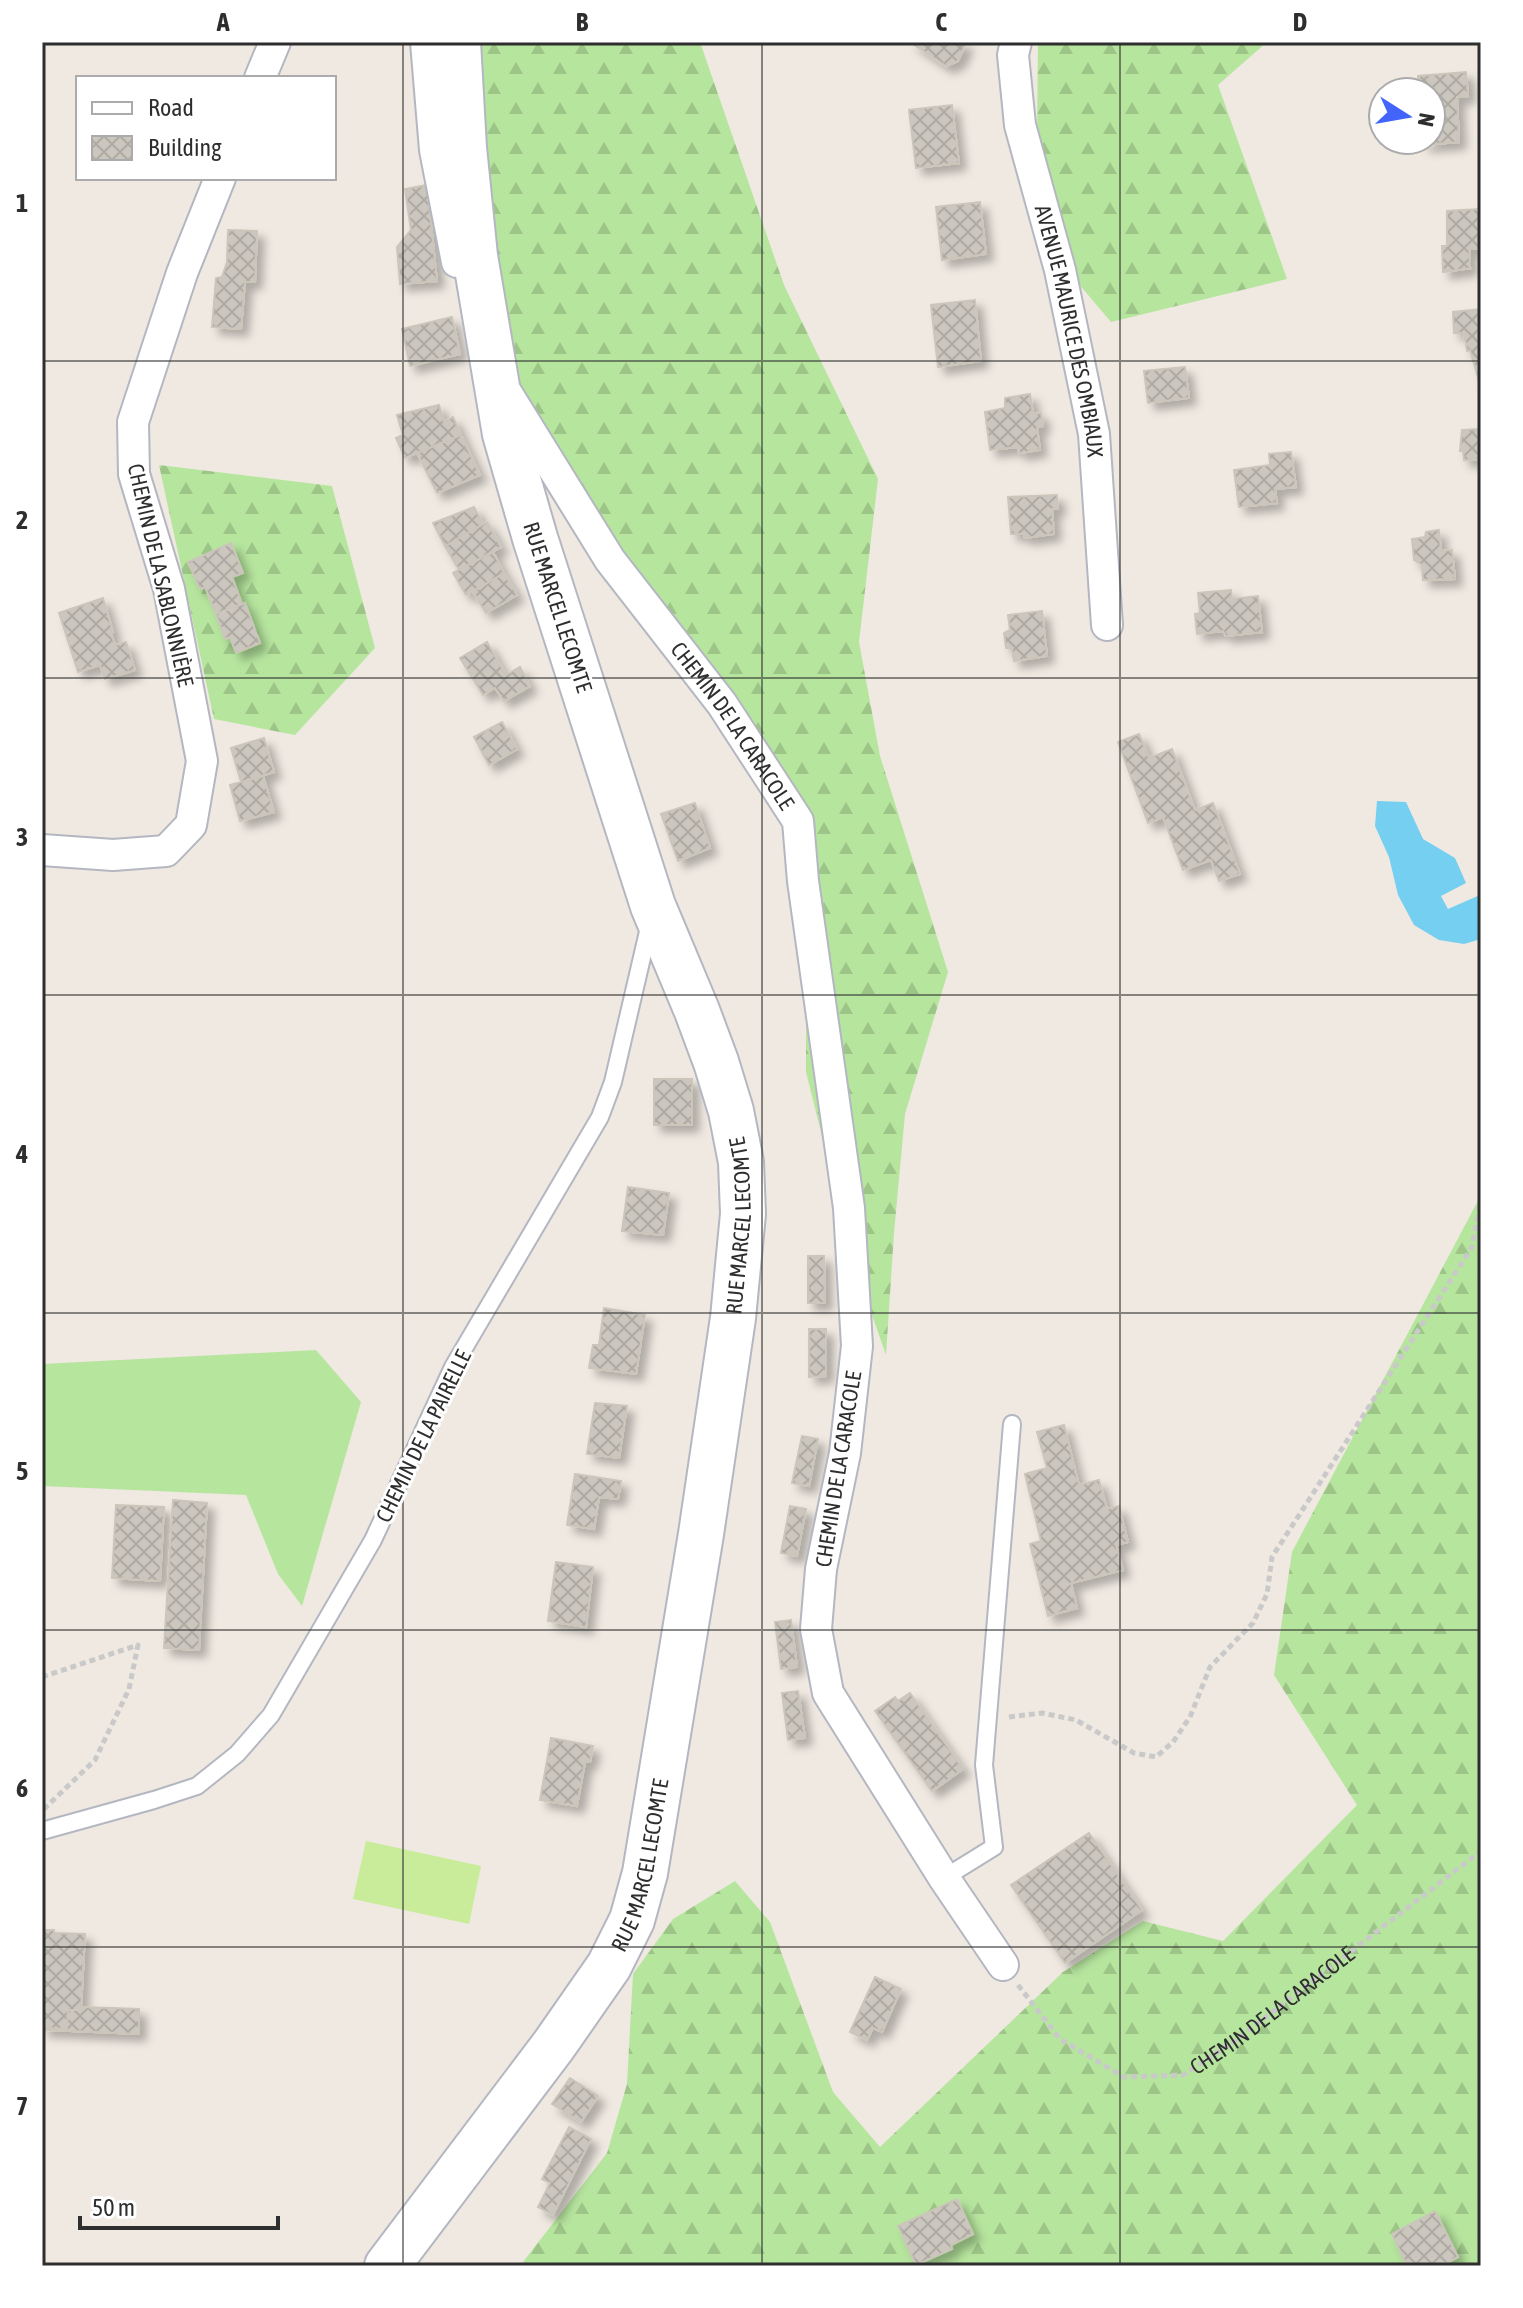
<svg xmlns="http://www.w3.org/2000/svg" width="1523" height="2308" viewBox="0 0 1523 2308" font-family="'Asap Condensed',sans-serif">
	<style>
		.grass { fill: #b6e59e }
		.forest { fill: url(#forest-firs) }
		.pitch { fill: #c9ec9a }
		.water { fill: #75cff0 }
		.building { fill: url(#building-cross-hatch); stroke: #cbc5ba; stroke-width: 2; filter: url(#shadow) }
		.lines { fill: none; stroke-linecap: round; stroke-linejoin: round }
		.lane-casing { stroke: #b4b7c1; stroke-width: 20 }
		.street-casing { stroke: #b4b7c1; stroke-width: 34 }
		.secondary-casing { stroke: #b4b7c1; stroke-width: 48 }
		.path { stroke: #c9c9c9; stroke-width: 5; stroke-dasharray: 6 4; stroke-linecap: butt }
		.lane { stroke: #fff; stroke-width: 16 }
		.street { stroke: #fff; stroke-width: 30 }
		.secondary { stroke: #fff; stroke-width: 44 }
		.grid { fill: none; stroke: #2e2e2e; stroke-width: 2; stroke-opacity: 0.55 }
		.labels { text-anchor: middle; stroke-width: 6; stroke-linejoin: round; paint-order: stroke }
		.street-label { font-size: 22px; fill: #2e2e2e; stroke: #fff }
		.neatline { fill: none; stroke: #2e2e2e; stroke-width: 3 }
		.grid-label { font-size: 26px; text-anchor: middle; font-weight: bold; fill: #2e2e2e }
	</style>
	<defs>
		<pattern id="forest-firs" width="22" height="20" patternUnits="userSpaceOnUse" patternTransform="scale(2)"><rect width="22" height="20" fill="#b6e59e"/><path d="M5 1l3.5 6h-7zM16 11l3.5 6h-7z" fill="#9dc588"/></pattern>
		<pattern id="building-cross-hatch" width="8" height="8" patternUnits="userSpaceOnUse" patternTransform="scale(2)"><rect width="8" height="8" fill="#cbc7bf"/><path d="M0 0l8 8M0 8l8-8" fill="none" stroke="#afaba4"/></pattern>
		<filter id="shadow"><feDropShadow dx="7" dy="7" stdDeviation="4" flood-color="#0004"/></filter>
	</defs>
	<rect width="100%" height="100%" fill="#efe9e1"/>
	<!-- grass -->
	<path class="grass" d="M316,1350L361,1402L302,1606L278,1574L246,1495L42,1486V1364Z"/>
	<!-- forest -->
	<path class="forest" d="M475,42H700L784,285L878,479L859,642L880,756L948,972L905,1114L894,1233L886,1355L854,1264L806,1072V974L791,839L526,410L500,294Z
		M1038,42H1267L1218,85L1287,279L1111,322L1078,283L1037,137Z
		M159,465L332,486L375,648L295,735L214,719Z
		M1481,1195V2266H520L607,2153L627,2084L633,1974L673,1919L735,1881L770,1922L833,2092L880,2147L1063,1972L1143,1921L1223,1941L1357,1805L1274,1675L1292,1552Z
		M226,2263L231,2266H42V2265Z"/>
	<!-- pitch -->
	<path class="pitch" d="M366,1841L481,1866L469,1924L353,1899Z"/>
	<!-- water -->
	<path class="water" d="M1377,801L1406,802L1423,839L1455,858L1466,883L1441,896L1448,909L1480,895L1481,939L1464,944L1439,940L1414,925L1398,895L1389,857L1375,826Z"/>
	<!-- building -->
	<path class="building" d="M910,42H964L966,43L958,61L946,66Z
		M1466,72L1468,96L1457,97L1459,142L1423,145L1422,140H1431V92H1419L1418,76Z
		M952,105L959,163L916,168L909,110Z
		M427,185L437,281L400,284L397,247L411,230L405,189Z
		M980,202L986,254L942,260L936,207Z
		M1479,209L1481,248L1469,249L1470,268H1472L1443,272L1442,246H1447V211Z
		M228,230L257,231L255,282H245L241,329L212,327L216,278L222,277L227,262Z
		M975,300L981,361L938,367L931,305Z
		M1481,309V388L1470,350L1467,351L1464,333H1454L1453,312Z
		M452,317L460,354L410,366L402,329Z
		M1185,367L1189,398L1148,403L1144,371Z
		M1030,394L1033,414L1041,413L1043,426L1037,427L1040,450L1019,453L1018,447L990,450L985,412L1005,408V398Z
		M439,405L444,422L453,417L461,435L405,458L396,438L403,435L397,415Z
		M1481,429V459L1464,460L1463,451H1460L1462,430Z
		M461,435L480,475L437,493L417,453Z
		M1291,452L1296,487L1275,489L1277,503L1239,507L1234,470L1270,465L1269,454Z
		M1057,495L1058,509H1052L1054,534L1025,538L1024,534H1011L1008,497Z
		M474,507L483,524L445,546L433,523Z
		M487,522L501,547L459,570L445,546Z
		M1439,530L1441,551L1452,550L1455,579L1423,580L1422,565L1414,560L1412,539L1425,537L1426,532Z
		M231,543L243,573L232,577L242,604L216,614L205,587L200,589L188,562Z
		M493,552L504,573L466,595L453,573Z
		M504,573L517,595L486,613L473,592Z
		M1231,590L1232,599L1258,596L1262,632L1226,636L1223,631L1197,634L1195,614L1200,613L1198,593Z
		M103,598L113,632L111,633L115,645L126,642L135,670L105,679L100,665L78,672L59,613Z
		M245,603L260,643L236,653L230,637L225,639L216,614Z
		M1042,611L1047,656L1014,661L1012,649L1006,648L1004,633L1010,630L1008,615Z
		M487,642L506,675L520,667L530,686L504,701L495,688L483,695L460,658Z
		M502,722L517,749L489,765L474,737Z
		M1139,734L1149,758L1172,749L1195,810L1213,803L1240,874L1219,881L1211,860L1183,870L1163,817L1148,823L1118,742Z
		M264,738L274,772L241,782L231,748Z
		M263,776L274,812L240,821L230,785Z
		M695,803L710,848L678,861L661,814Z
		M654,1079H692V1125H654Z
		M628,1187L669,1193L663,1235L622,1231Z
		M808,1256H824L825,1303H808Z
		M604,1308L645,1315L636,1374L589,1368L593,1345H599Z
		M809,1329H826V1376L809,1377Z
		M595,1403L627,1406L619,1458L587,1454Z
		M1064,1425L1079,1485L1099,1480L1107,1509L1119,1506L1128,1542L1116,1545L1123,1570L1071,1583L1077,1608L1048,1616L1030,1544L1041,1541L1025,1474L1047,1468L1037,1432Z
		M802,1436L818,1439L809,1486L792,1483Z
		M575,1474L621,1481L618,1499L599,1497L594,1529L567,1525Z
		M173,1500L207,1503L199,1650L164,1648Z
		M116,1505L164,1507L160,1581L112,1578Z
		M790,1506L806,1509L797,1556L781,1553Z
		M556,1562L593,1567L586,1627L548,1621Z
		M791,1620L797,1667L781,1669L775,1622Z
		M798,1691L805,1738L788,1740L782,1693Z
		M910,1693L963,1769L932,1791L875,1711L895,1697L898,1701Z
		M551,1738L593,1746L590,1762H585L577,1806L540,1800Z
		M1089,1833L1142,1910L1065,1963L1011,1885Z
		M42,1930H54V1933L85,1934L81,2010H68L67,2029L50,2028L49,2030H42Z
		M875,1977L901,1989L882,2032L873,2028L867,2040L850,2032Z
		M81,2007L139,2009V2034L49,2030L50,2028L67,2029L68,2010H81Z
		M570,2078L598,2096L581,2122L552,2104Z
		M569,2127L591,2139L553,2215L538,2207L550,2183L542,2179Z
		M957,2199L973,2234L951,2245L952,2249L916,2265L898,2226Z
		M1435,2211L1458,2257L1441,2266H1407L1392,2234Z"/>
	<g class="lines">
		<defs>
			<path id="lane" d="M42,1831L154,1800L197,1786L237,1754L271,1715L373,1540L453,1367L600,1117L613,1082L650,923
				M944,1878L994,1847L984,1765L1012,1424"/>
			<g id="street">
				<path d="M426,42L435,150L457,262"/>
				<path id="s2" d="M1016,42L1013,55L1020,125L1060,270L1094,434L1107,625"/>
				<path d="M260,78L275,42"/>
				<path id="s3" d="M506,392L610,560L722,704L798,821L803,881L849,1208L857,1346L845,1453L821,1569L816,1629L828,1693L944,1878L1003,1965"/>
				<path d="M42,850L113,855L166,851L191,825L202,761L169,589L134,474L133,422L182,273L220,178"/>
			</g>
			<g id="secondary">
				<path id="s4" d="M387,2266L554,2045L609,1966L632,1920L645,1873L701,1534L733,1318L743,1214L741,1162L731,1111L716,1062L697,1011L653,906L535,538L505,434L475,256L464,148L458,42"/>
			</g>
		</defs>
		<!-- lane casing -->
		<use href="#lane" class="lane-casing"/>
		<!-- street casing -->
		<use href="#street" class="street-casing"/>
		<!-- secondary casing -->
		<use href="#secondary" class="secondary-casing"/>
		<!-- path -->
		<g class="path">
			<path d="M42,1677L138,1645L129,1689L95,1760L44,1809"/>
			<path d="M1009,1717L1042,1713L1076,1720L1134,1753L1156,1757L1173,1742L1190,1717L1210,1667L1253,1623L1267,1594L1272,1557L1472,1247L1481,1199"/>
			<path id="s1" d="M1018,1985L1060,2039L1124,2077L1183,2075L1236,2040L1481,1851"/>
		</g>
		<!-- lane -->
		<use href="#lane" class="lane"/>
		<!-- street -->
		<use href="#street" class="street"/>
		<!-- secondary -->
		<use href="#secondary" class="secondary"/>
	</g>
	<!-- grid -->
	<path class="grid" d="M403,42V2266M762,42V2266M1120,42V2266M42,361H1481M42,678H1481M42,995H1481M42,1313H1481M42,1630H1481M42,1947H1481"/>
	<g class="labels">
		<!-- street labels -->
		<g class="street-label">
			<text dy="8" stroke="none"><textPath href="#s2" startOffset="296">AVENUE MAURICE DES OMBIAUX</textPath></text>
			<text transform="translate(161 575) rotate(77)" y="8">CHEMIN DE LA SABLONNIÈRE</text>
			<text transform="translate(558 607) rotate(72)" y="8">RUE MARCEL LECOMTE</text>
			<text dy="8" stroke="none"><textPath href="#s3" startOffset="404">CHEMIN DE LA CARACOLE</textPath></text>
			<text dy="8" stroke="none"><textPath href="#s4" startOffset="1128">RUE MARCEL LECOMTE</textPath></text>
			<text transform="translate(423 1436) rotate(-64)" y="8">CHEMIN DE LA PAIRELLE</text>
			<text transform="translate(838 1469) rotate(-81)" y="8">CHEMIN DE LA CARACOLE</text>
			<text dy="8" stroke="none"><textPath href="#s4" startOffset="480">RUE MARCEL LECOMTE</textPath></text>
			<text dy="8" stroke="none"><textPath href="#s1" startOffset="312">CHEMIN DE LA CARACOLE</textPath></text>
		</g>
	</g>
	<!-- border -->
	<rect width="1523" height="2308" fill="none" stroke="#ffffff" stroke-width="88"/>
	<!-- legend -->
	<rect x="76" y="76" width="260" height="104" fill="#ffffff" stroke="#ababab" stroke-width="2"/>
	<rect x="92" y="102" width="40" height="12" fill="#ffffff" stroke="#ababab" stroke-width="2"/>
	<text x="148" y="116" font-size="24" fill="#2e2e2e">Road</text>
	<rect x="92" y="136" width="40" height="24" fill="url(#building-cross-hatch)" stroke="#ababab" stroke-width="2"/>
	<text x="148" y="156" font-size="24" fill="#2e2e2e">Building</text>
	<!-- north arrow -->
	<g transform="translate(1407 116) rotate(101)"><circle r="38" fill="#ffffff" stroke="#ababab" stroke-width="2"/>
	<path d="M0-6L14 30L0 20L-14 30Z" fill="#4264fb"/>
	<text y="-12" font-size="22" font-weight="bold" text-anchor="middle" fill="#2e2e2e">N</text>
	</g>
	<!-- scale -->
	<path d="M80 2216v12h198v-12" fill="none" stroke="#2e2e2e" stroke-width="4"/>
	<text x="92" y="2216" font-size="24" fill="#2e2e2e" stroke="#ffffff" stroke-width="6" paint-order="stroke">50 m</text>
	<rect x="44" y="44" width="1435" height="2220" class="neatline"/>
	<g class="grid-label">
		<text x="223" y="31">A</text>
		<text x="582" y="31">B</text>
		<text x="941" y="31">C</text>
		<text x="1300" y="31">D</text>
		<text x="22" y="212">1</text>
		<text x="22" y="529">2</text>
		<text x="22" y="846">3</text>
		<text x="22" y="1163">4</text>
		<text x="22" y="1480">5</text>
		<text x="22" y="1797">6</text>
		<text x="22" y="2115">7</text>
	</g>
</svg>
